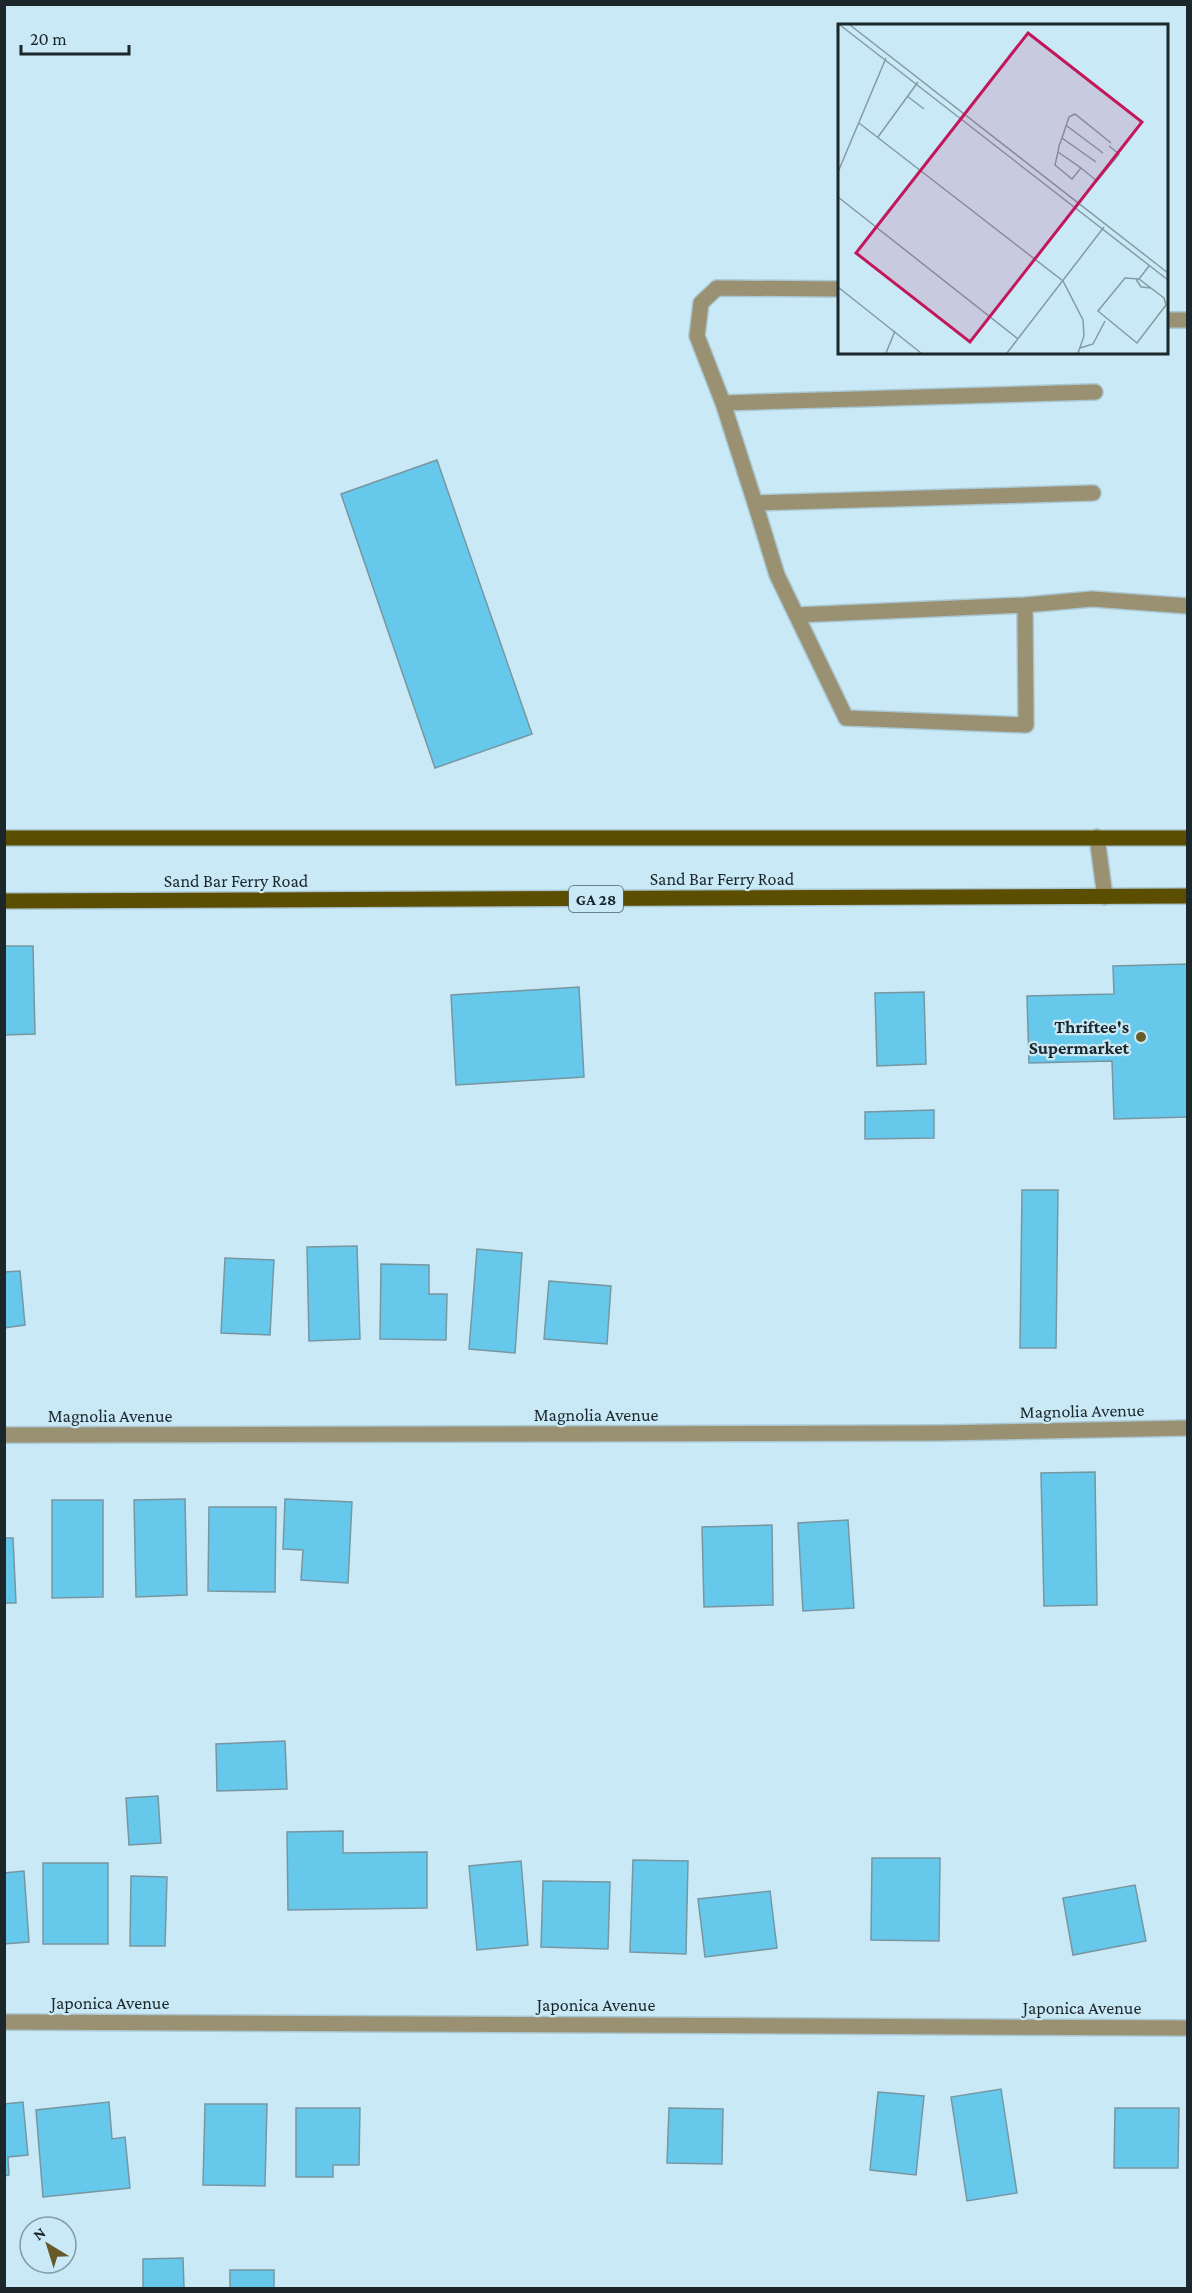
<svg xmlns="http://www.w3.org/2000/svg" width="1192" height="2293" viewBox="0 0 1192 2293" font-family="'Crimson Pro',serif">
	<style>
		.building { fill: #66c8ea; stroke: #7896a2; stroke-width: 1.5 }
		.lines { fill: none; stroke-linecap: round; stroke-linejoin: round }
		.lane-casing { stroke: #aac6d1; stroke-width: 18 }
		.street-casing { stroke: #aac6d1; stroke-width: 18 }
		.primary-casing { stroke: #aac6d1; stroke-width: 18 }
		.lane { stroke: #999171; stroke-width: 15 }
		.street { stroke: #999171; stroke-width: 15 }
		.primary { stroke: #5c4e00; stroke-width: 15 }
		.poi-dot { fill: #675c29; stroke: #c9e9f6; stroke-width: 2 }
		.labels { text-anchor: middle; stroke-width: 4.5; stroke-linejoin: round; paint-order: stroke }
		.shield { fill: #c9e9f6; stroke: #4f6168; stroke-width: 1.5 }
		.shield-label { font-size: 16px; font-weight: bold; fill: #1b272b }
		.street-label { font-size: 18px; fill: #1b272b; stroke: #c9e9f6 }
		.poi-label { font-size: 18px; font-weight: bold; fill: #1b272b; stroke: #c9e9f6; text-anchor: end }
		.inset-road { fill: none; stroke: #839ba5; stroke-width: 1.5 }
		.view { fill: #c2185b; fill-opacity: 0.15; stroke: #c2185b; stroke-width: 3 }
		.inset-edge { fill: none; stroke: #1b272b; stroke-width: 3 }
	</style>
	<rect width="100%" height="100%" fill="#c9e9f6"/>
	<!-- building -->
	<path class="building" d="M437,460L532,734L435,768L341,494Z
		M4,946H33L35,1034L4,1035Z
		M1188,964V1117L1114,1119L1112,1061L1029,1063L1027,996L1114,994L1113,966Z
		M579,987L584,1077L456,1085L451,995Z
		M924,992L926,1064L877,1066L875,993Z
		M934,1110V1138L865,1139V1112Z
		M1022,1190H1058L1056,1348H1020Z
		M357,1246L360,1339L309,1341L307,1247Z
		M477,1249L522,1253L515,1353L469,1349Z
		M225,1258L274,1260L270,1335L221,1333Z
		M381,1264L429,1265V1294H447L446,1340L380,1339Z
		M20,1271L25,1325L4,1328V1272Z
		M549,1281L611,1286L607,1344L544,1339Z
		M1095,1472L1097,1605L1044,1606L1041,1473Z
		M185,1499L187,1595L136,1597L134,1500Z
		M285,1499L352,1502L348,1583L301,1580L303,1550L283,1549Z
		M52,1500H103V1597L52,1598Z
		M209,1507H276L275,1592L208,1591Z
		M848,1520L854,1608L803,1611L798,1523Z
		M772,1525L773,1605L704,1607L702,1527Z
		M4,1538H13L16,1603H4Z
		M285,1741L287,1789L217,1791L216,1744Z
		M158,1796L161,1843L129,1845L126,1798Z
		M343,1831V1853L427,1852V1908L288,1910L287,1832Z
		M872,1858H940L939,1941L871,1940Z
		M633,1860L688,1861L686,1954L630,1952Z
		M521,1861L528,1945L477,1950L469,1866Z
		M43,1863H108V1944H43Z
		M24,1871L29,1942L4,1944V1873Z
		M131,1876L167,1877L165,1946H130Z
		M543,1881L610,1882L608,1949L541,1947Z
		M1135,1885L1146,1941L1073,1955L1063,1898Z
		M770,1891L777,1948L705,1957L698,1899Z
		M1001,2089L1017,2193L967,2201L951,2097Z
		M878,2092L924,2096L916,2175L870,2170Z
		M23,2102L28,2155L8,2157L9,2175L4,2176V2104Z
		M109,2102L112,2139L125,2137L130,2188L43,2197L36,2110Z
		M205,2104H267L265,2186L203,2185Z
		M296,2108H360L359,2165H333V2177H296Z
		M669,2108L723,2109L722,2164L667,2163Z
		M1115,2108H1179L1178,2168H1114Z
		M183,2258L184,2288H143V2259Z
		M230,2270H274V2288H230Z"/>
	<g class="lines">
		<defs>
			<path id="lane" d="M840,289L717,288L701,303L697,336L723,403L755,503L1093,493
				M1166,320H1188
				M723,403L1095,392
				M755,503L777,575L846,718L1026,725L1025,605L796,615
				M1025,605L1092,599L1188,606
				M1097,837L1105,897"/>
			<path id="street" d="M4,1435L940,1433L1188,1428
				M4,2022L1188,2028"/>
			<path id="primary" d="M4,838H1188
				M4,901L1188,896"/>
		</defs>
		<!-- lane casing -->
		<use href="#lane" class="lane-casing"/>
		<!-- street casing -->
		<use href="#street" class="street-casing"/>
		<!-- primary casing -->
		<use href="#primary" class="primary-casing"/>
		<!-- lane -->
		<use href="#lane" class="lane"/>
		<!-- street -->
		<use href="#street" class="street"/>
		<!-- primary -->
		<use href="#primary" class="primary"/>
	</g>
	<!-- markers -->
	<circle class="poi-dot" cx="1141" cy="1037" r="6"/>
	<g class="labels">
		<!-- shield labels -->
		<rect class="shield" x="569" y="886" width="54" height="26" rx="4.5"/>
		<g class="shield-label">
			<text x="596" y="905">GA 28</text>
		</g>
		<!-- street labels -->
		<g class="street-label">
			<text x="722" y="885">Sand Bar Ferry Road</text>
			<text x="236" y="887">Sand Bar Ferry Road</text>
			<text transform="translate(1082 1411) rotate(-1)" y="6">Magnolia Avenue</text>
			<text x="596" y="1421">Magnolia Avenue</text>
			<text x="110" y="1422">Magnolia Avenue</text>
			<text x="110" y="2009">Japonica Avenue</text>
			<text x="596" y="2011">Japonica Avenue</text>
			<text x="1082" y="2014">Japonica Avenue</text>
		</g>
		<!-- poi labels -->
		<g class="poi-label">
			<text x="1129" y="1033">Thriftee's<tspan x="1129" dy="21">Supermarket</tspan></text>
		</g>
	</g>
	<!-- overview -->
	<g transform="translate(838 24)">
		<rect width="330" height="330" fill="#c9e9f6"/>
		<path class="inset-road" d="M2,1L330,256M12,1L330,249M69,72L86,85M21,99L225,257L245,296L246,312L240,329M229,102L265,129M40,113L80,58M220,128L243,144L234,155L217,141L220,128L221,122L224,114M258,138L224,114L231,93L237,90L273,119M243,144L259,157L281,130L271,122M0,148L48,34M0,173L180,315M298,255L303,263L313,264M301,255L326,274L328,281L299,319L260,287L287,254L301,255L311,242M0,263L83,329M242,324L255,320L267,297M48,329L57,307M169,329L266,203"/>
		<path class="view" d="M190,9L304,98L132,318L18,229Z"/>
		<rect width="330" height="330" class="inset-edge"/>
	</g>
	<!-- border -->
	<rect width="1192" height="2293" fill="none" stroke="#1b272b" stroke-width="12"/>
	<!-- north arrow -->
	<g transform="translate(48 2245) rotate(322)"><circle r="28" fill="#c9e9f6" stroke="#839ba5" stroke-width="1.5"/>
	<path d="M0-4.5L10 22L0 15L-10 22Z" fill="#675c29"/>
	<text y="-9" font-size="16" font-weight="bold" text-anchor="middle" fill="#1b272b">N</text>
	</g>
	<!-- scale -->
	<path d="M21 45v9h108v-9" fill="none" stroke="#1b272b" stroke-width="3"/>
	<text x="30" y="45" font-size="18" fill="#1b272b" stroke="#c9e9f6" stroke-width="4.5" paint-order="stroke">20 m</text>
</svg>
